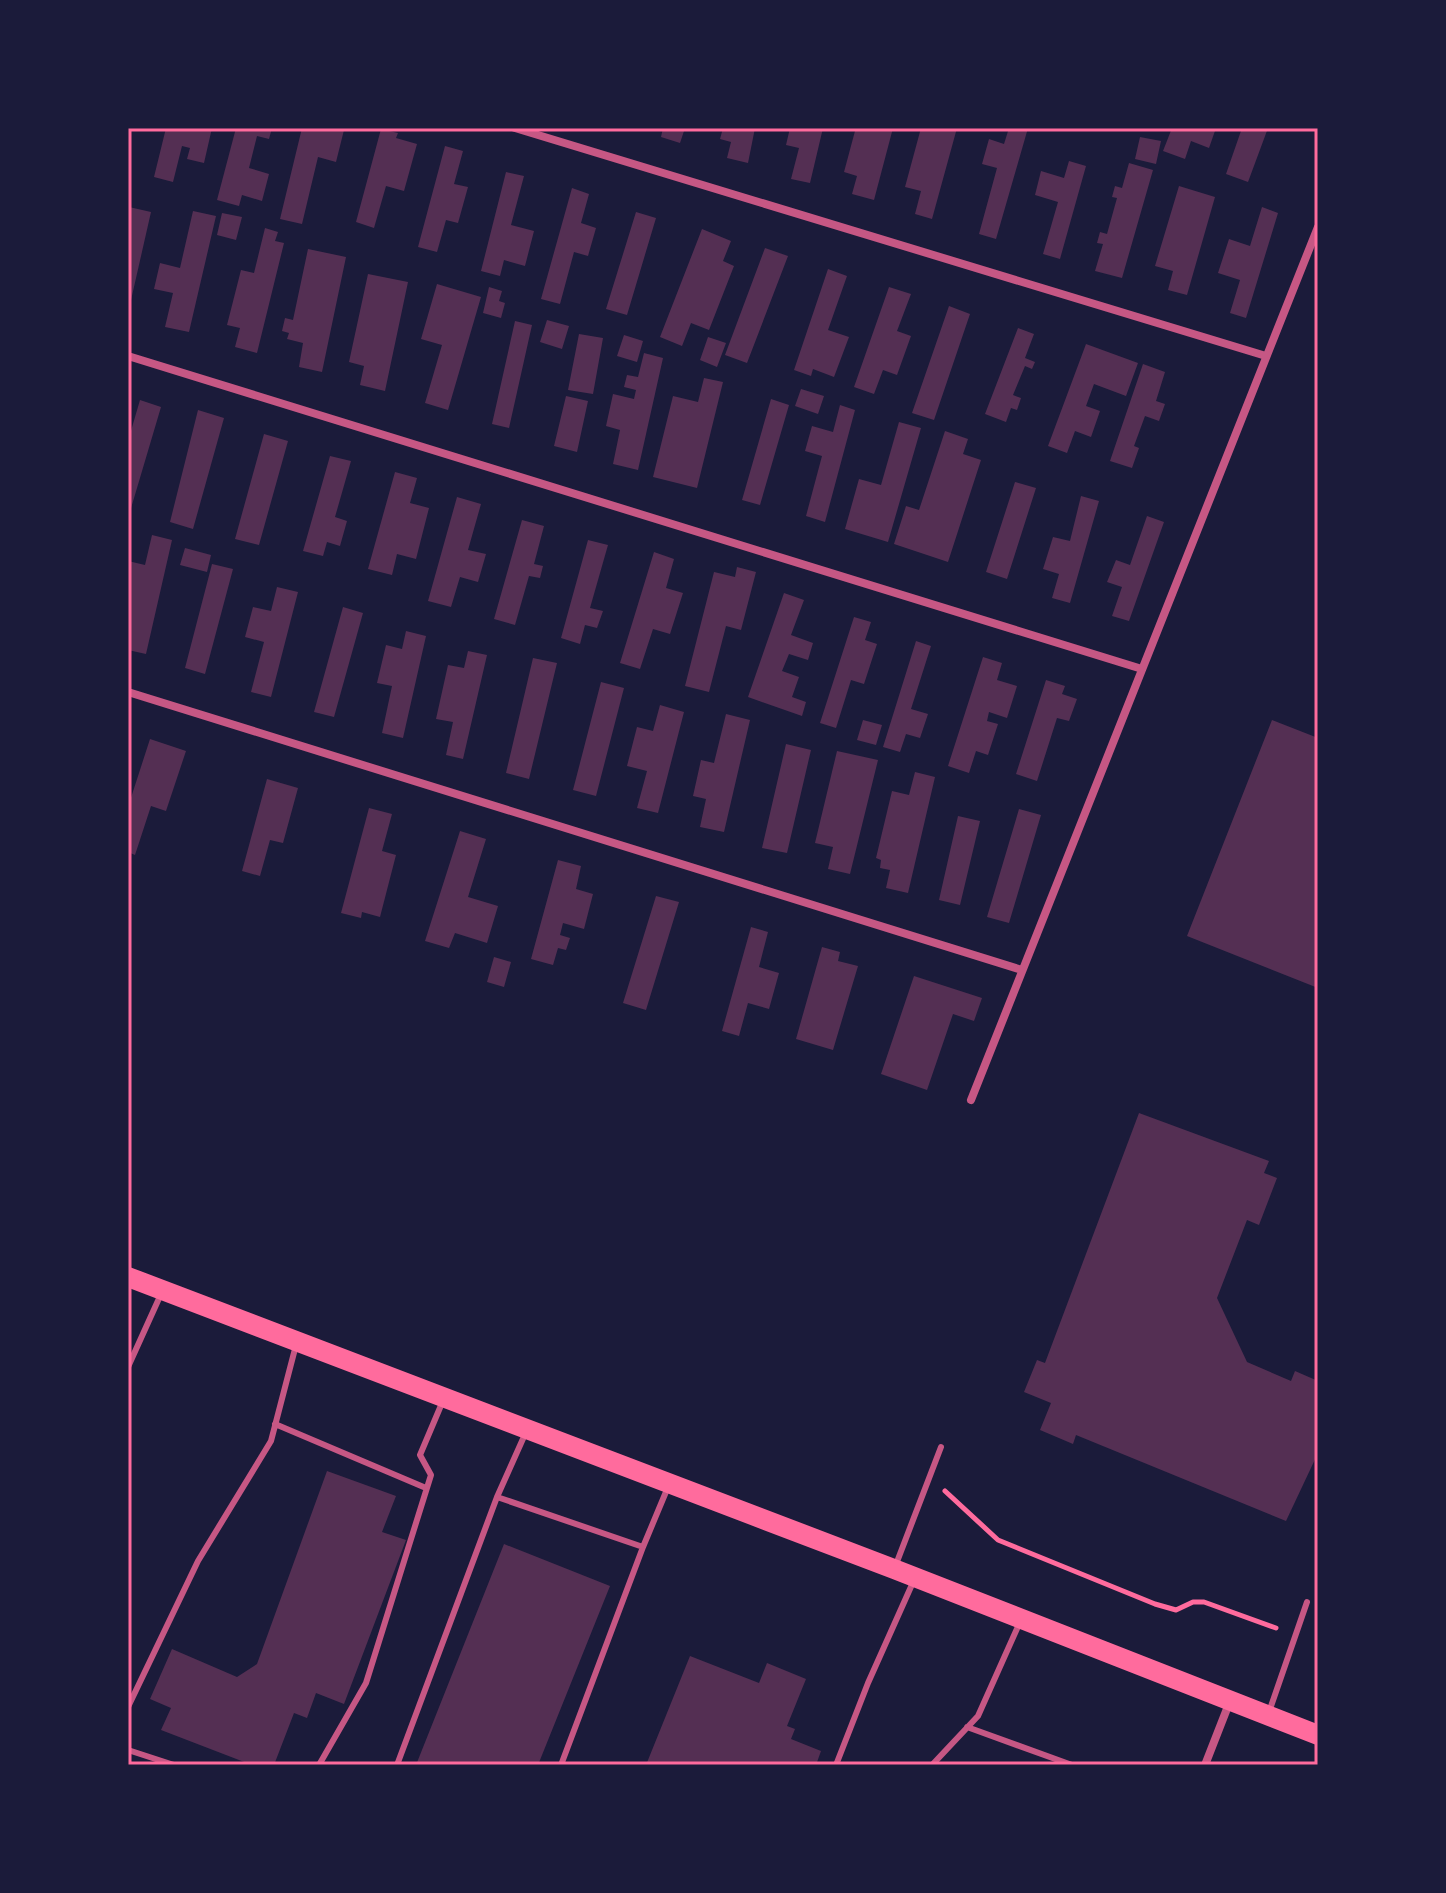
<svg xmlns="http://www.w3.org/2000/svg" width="1446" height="1893" viewBox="0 0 1446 1893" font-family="Mulish,sans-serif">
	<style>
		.building { fill: #542f53 }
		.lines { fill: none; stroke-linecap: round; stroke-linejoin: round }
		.path { stroke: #ff6b9d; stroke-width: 5 }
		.service { stroke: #c65784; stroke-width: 6 }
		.minor { stroke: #c65784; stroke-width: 8 }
		.primary { stroke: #ff6b9d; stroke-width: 20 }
		.neatline { fill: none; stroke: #ff6b9d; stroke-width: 3 }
	</style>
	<rect width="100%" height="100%" fill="#1b1b3a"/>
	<!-- building -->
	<path class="building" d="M166,128H212L204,163L187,159L190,148L182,146L173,182L154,177Z
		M236,128H272L269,139L257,136L249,168L269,174L262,201L242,195L239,206L217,200Z
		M302,128L344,130L336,162L318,157L302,224L280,219Z
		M663,128H685L680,143L661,137Z
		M723,128H755L748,163L727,158L731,142L720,139Z
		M790,128H823L810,183L791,179L799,148L786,145Z
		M846,128H893L874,200L852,194L857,176L844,172L855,131Z
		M921,128H957L932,219L915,214L921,191L905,187Z
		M1009,128H1028L996,239L979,234L997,168L982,164L989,139L1004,144Z
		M1172,128H1216L1209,148L1191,141L1185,159L1163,151Z
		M1242,128H1268L1248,182L1226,174Z
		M381,129L398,133L396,138L417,144L404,191L386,186L374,228L356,222Z
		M1140,137L1161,141L1156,164L1135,159Z
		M445,146L463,151L454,184L468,187L458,223L446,220L437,252L418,247Z
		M1069,161L1086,166L1060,259L1043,254L1058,202L1035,195L1041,171L1064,178Z
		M1129,163L1153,170L1122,278L1095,271L1103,244L1097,243L1100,232L1107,234L1117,198L1112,197L1115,186L1122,188Z
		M506,172L524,176L511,225L534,231L525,266L504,260L500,276L481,271Z
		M1179,186L1215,197L1187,295L1168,290L1173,271L1155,266Z
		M572,188L589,194L581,223L596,228L588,256L574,252L560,304L541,299Z
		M129,207L151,212L129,309L128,308Z
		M1262,207L1278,213L1246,318L1230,313L1240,280L1218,273L1229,239L1250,246Z
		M193,211L216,216L189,332L165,327L173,293L154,289L160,263L180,268Z
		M636,212L656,218L627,315L606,309Z
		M222,213L242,217L236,240L217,235Z
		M265,228L278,232L275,241L284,243L257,353L235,347L240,328L227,325L241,270L254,273Z
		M702,229L731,241L723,261L734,266L709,330L691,323L682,346L660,337Z
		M765,248L788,256L747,363L725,355Z
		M308,249L346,257L322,372L299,367L303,343L287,339L289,333L282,331L285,318L293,320Z
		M828,269L847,276L828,330L849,337L834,377L813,369L811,376L794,370Z
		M368,274L408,282L385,391L360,385L364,366L349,362Z
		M437,284L481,297L448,410L425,403L442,345L421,339Z
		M489,287L502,291L499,301L505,303L501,318L483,313Z
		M889,287L911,294L897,331L911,336L897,375L883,370L874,394L854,387Z
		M949,306L970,314L934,420L912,413Z
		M547,320L569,326L562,349L540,342Z
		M515,321L532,325L509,428L492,424Z
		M1018,328L1034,334L1025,358L1035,362L1032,369L1025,366L1013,395L1021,398L1017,410L1011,408L1006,422L985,414Z
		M579,334L603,338L593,394L568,390Z
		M624,335L643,341L637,362L617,356Z
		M708,337L726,343L717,367L700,360Z
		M1086,344L1138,363L1126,396L1094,384L1086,406L1100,411L1091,437L1075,431L1067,453L1048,446Z
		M644,353L663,358L638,470L613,464L620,430L606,426L613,394L634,399L636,390L624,387L627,375L638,377Z
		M1143,364L1165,372L1156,401L1165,404L1159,421L1145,416L1134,446L1139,448L1132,468L1110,461Z
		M704,378L723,382L697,488L653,477L673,396L698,402Z
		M801,389L824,396L818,414L795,406Z
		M566,396L588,401L577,452L554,446Z
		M771,399L789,405L760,505L742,500Z
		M140,400L161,407L129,515L128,441Z
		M840,405L855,410L825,522L806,516L822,456L805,451L812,426L833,432Z
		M198,410L224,418L193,529L170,522Z
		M899,422L921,428L888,542L845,529L859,479L881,485Z
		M945,431L968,439L963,454L981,460L948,562L894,544L906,506L919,510Z
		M264,434L288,441L259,545L235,539Z
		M330,456L351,461L335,517L347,521L340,546L327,542L323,556L303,551Z
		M395,472L417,478L410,503L429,508L416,559L397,554L392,575L368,569Z
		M1015,482L1036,488L1007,579L986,572Z
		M1081,496L1099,501L1070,603L1052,598L1059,574L1043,569L1053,537L1070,541Z
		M457,497L481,504L468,550L486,554L478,582L460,577L451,607L428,601Z
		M1147,516L1164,522L1129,621L1112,616L1122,587L1107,582L1116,560L1130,565Z
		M522,520L544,526L534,564L543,566L540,578L529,576L515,625L494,619Z
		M152,535L172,540L146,654L128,650V561L145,565Z
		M588,540L608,545L590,608L603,611L597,628L585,625L580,644L561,638Z
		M185,548L211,555L207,572L180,565Z
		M654,552L674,559L666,588L683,593L670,634L653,629L640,669L620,663Z
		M212,564L233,569L205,674L185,668Z
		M737,567L756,572L741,630L726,626L709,692L685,686L714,572L735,577Z
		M277,587L298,592L271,697L251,692L264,642L245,637L253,607L271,611Z
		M784,593L804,600L791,635L813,643L808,660L789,654L782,671L799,677L792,697L806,702L802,716L748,697Z
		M343,607L363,613L334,717L314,712Z
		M854,617L871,622L865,640L877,644L864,684L851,680L836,728L820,723Z
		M406,631L426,636L403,738L382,733L392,686L377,683L386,645L402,649Z
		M916,641L931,646L911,709L928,714L920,738L906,734L900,752L883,747Z
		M468,651L487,655L463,759L446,755L453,722L436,719L448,665L464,668Z
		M983,657L1002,663L997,680L1017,686L1007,718L989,712L987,721L998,724L988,755L976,751L969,773L948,766Z
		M533,658L557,663L529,779L506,773Z
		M1046,680L1065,686L1062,694L1077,699L1069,721L1057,718L1037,781L1016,774Z
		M601,682L624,688L596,796L573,790Z
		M660,705L684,712L658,813L637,808L647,771L627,766L637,727L653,731Z
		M726,714L750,720L724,832L700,827L706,799L693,796L701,760L714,763Z
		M863,720L882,725L876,745L857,740Z
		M1272,720L1318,738V988L1187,936Z
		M150,739L186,751L166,811L151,806L135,855L128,852V807Z
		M786,744L811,750L787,853L762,848Z
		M837,751L878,760L850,874L828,869L833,847L815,843Z
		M915,772L935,777L908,893L886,888L890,870L880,868L881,860L876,858L892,791L909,795Z
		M267,779L298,788L283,843L270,840L260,876L242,871Z
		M369,808L392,814L382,851L396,855L380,917L362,912L361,918L341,913Z
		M1019,809L1041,815L1009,923L987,917Z
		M958,816L980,821L960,905L939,900Z
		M460,831L486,839L468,897L498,906L487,943L455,933L449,948L425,941Z
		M558,860L581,866L576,889L593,894L584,929L563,923L560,935L570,938L566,950L558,948L553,965L531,959Z
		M656,896L679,902L646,1010L623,1003Z
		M751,927L768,932L759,967L779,973L769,1009L748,1003L739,1036L722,1031Z
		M822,947L840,952L838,961L858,966L833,1050L796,1039Z
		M494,957L511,962L504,987L487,982Z
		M914,976L982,998L974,1021L953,1014L927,1090L881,1074Z
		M1139,1113L1269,1161L1264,1173L1277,1178L1259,1225L1247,1220L1217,1298L1247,1362L1291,1381L1295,1371L1318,1381V1453L1286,1521L1076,1435L1073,1444L1040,1430L1051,1403L1024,1392L1037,1360L1045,1363Z
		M327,1471L396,1496L382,1532L406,1540L344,1704L316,1693L307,1718L294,1713L274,1765H252L161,1730L171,1708L150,1699L172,1649L237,1677L257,1664Z
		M504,1544L610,1586L538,1765H416Z
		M690,1656L759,1683L767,1663L806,1679L787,1726L795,1729L791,1739L821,1751L816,1765H646Z"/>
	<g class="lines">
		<!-- path -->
		<path class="path" d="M945,1491L998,1540L1155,1604L1176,1610L1193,1602H1204L1276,1628"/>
		<!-- service -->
		<path class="service" d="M128,1367L161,1294
			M275,1424L426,1488
			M497,1497L643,1547
			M895,1567L941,1447
			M128,1707L198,1561L271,1441L296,1345
			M1269,1712L1307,1602
			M967,1727L1072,1765
			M128,1750L174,1765
			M319,1765L366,1683L431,1475L420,1455L442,1403
			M397,1765L497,1497L526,1432
			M561,1765L643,1547L668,1487
			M836,1765L868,1683L914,1580
			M932,1765L978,1716L1020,1622"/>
		<!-- minor -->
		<path class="minor" d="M515,128L1266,356
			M128,356L1142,669
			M128,692L1022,970
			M971,1100L1318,227
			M1205,1765L1230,1701"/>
		<!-- primary -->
		<path class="primary" d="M128,1277L894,1569L1318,1735"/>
	</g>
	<!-- border -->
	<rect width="1446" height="1893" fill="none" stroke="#1b1b3a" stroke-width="260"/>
	<rect x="130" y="130" width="1186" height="1633" class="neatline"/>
</svg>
